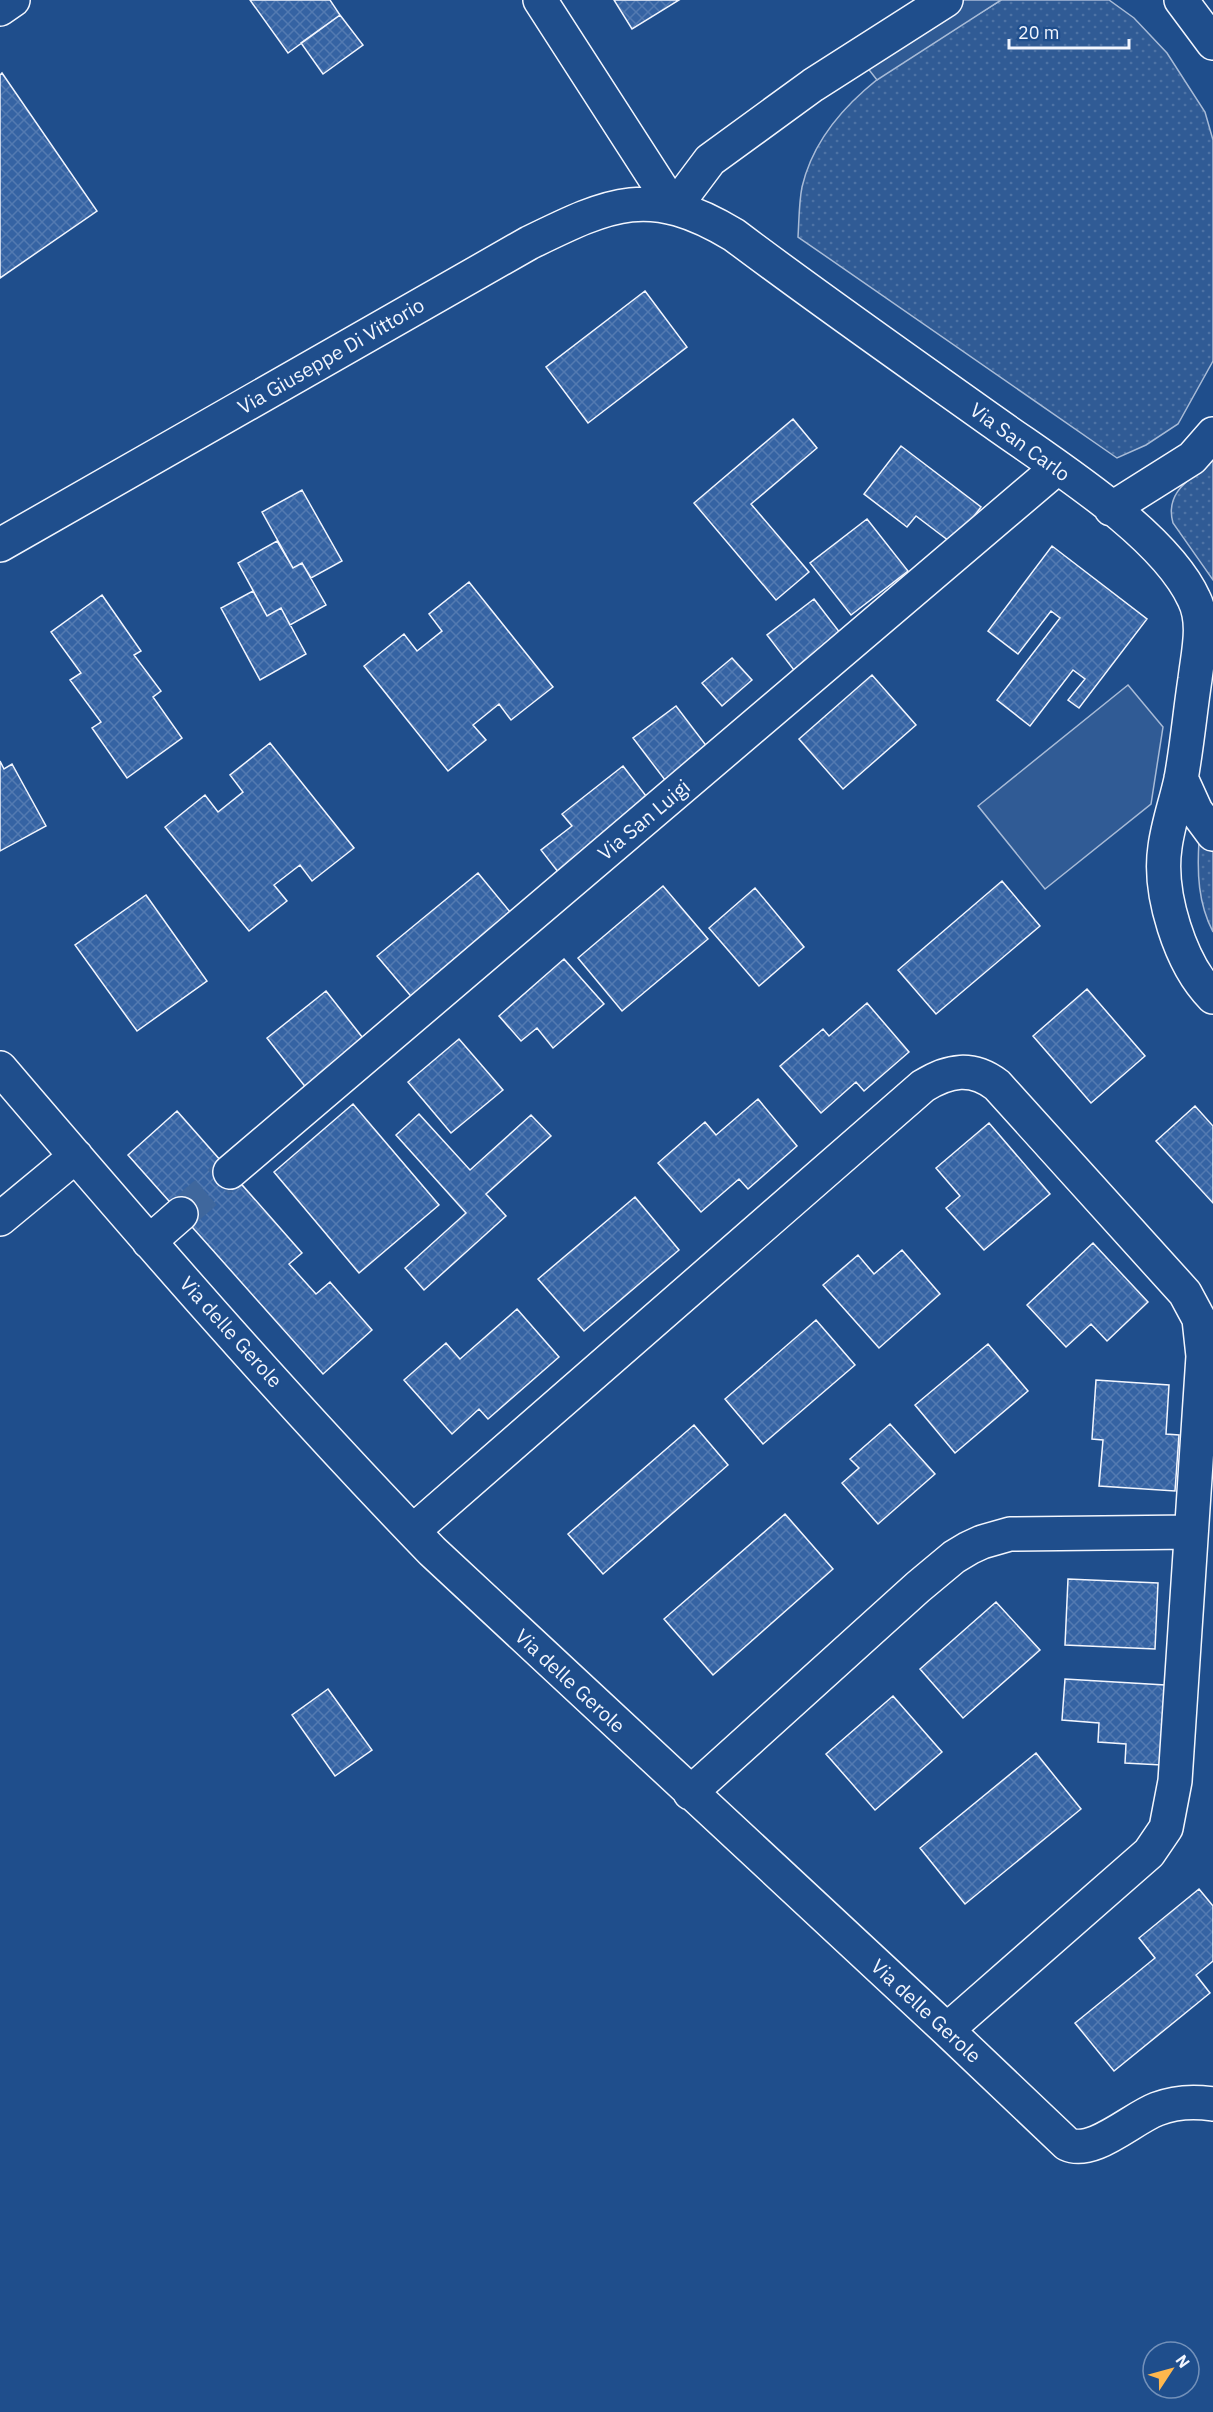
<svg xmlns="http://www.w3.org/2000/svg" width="1213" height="2412" viewBox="0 0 1213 2412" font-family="'IBM Plex Sans',sans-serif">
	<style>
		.grass { fill: url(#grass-dots); stroke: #a8bbd7; stroke-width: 1.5 }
		.built { fill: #305b95; stroke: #a8bbd7; stroke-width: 1.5 }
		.building { fill: url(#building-cross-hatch); stroke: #f2f6ff; stroke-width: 1.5 }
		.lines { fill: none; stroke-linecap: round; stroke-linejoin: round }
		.minor-tunnel { stroke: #3f679d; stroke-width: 33; stroke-dasharray: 33 16; stroke-linecap: butt }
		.minor-casing { stroke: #f2f6ff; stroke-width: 36 }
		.minor { stroke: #1f4e8c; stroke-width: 33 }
		.labels { text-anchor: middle; stroke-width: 4.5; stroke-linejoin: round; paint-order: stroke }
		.street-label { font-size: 20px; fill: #f2f6ff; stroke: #1f4e8c }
	</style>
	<defs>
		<pattern id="grass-dots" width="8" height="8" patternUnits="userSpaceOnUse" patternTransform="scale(1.5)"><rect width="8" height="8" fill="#305b95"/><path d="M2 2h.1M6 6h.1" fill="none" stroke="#4e73a5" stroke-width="1.8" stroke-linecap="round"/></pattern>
		<pattern id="building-cross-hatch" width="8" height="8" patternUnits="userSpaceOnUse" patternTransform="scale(1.5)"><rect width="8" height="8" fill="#3563a3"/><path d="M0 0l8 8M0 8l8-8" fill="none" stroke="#537ab1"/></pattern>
	</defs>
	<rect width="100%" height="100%" fill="#1f4e8c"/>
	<!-- grass -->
	<path class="grass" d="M1001,0H1109L1134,18L1167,53L1205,112L1213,140V361L1178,424L1146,445L1117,458L798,237C799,221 799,202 802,187C824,93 927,47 1001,0Z
		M1213,460V580L1173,523C1164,491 1192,478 1213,460Z
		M1199,841L1213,852V932C1198,903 1197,873 1199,841Z"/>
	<!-- built -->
	<path class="built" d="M946,0H1001L877,80L859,57Z
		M1128,685L1163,727L1151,804L1045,889L978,806Z"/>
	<!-- building -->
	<path class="building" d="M250,0H330L340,15L288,53Z
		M614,0H679L632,29Z
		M340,15L363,45L323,74L301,43Z
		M2,73L97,211L0,278V75Z
		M645,291L687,347L588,423L546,367Z
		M793,419L817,448L751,504L809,572L776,600L694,503Z
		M901,446L981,507L953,544L916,516L907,527L864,494Z
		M302,490L342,561L311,578L302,563L293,568L262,512Z
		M867,519L908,571L851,615L810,563Z
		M277,541L293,568L302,563L326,605L290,625L281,608L267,616L238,563Z
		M1052,546L1147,619L1079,708L1068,700L1085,679L1073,670L1030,726L997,700L1060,618L1051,611L1018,654L988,631Z
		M469,582L553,687L511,720L499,704L473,725L486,740L448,771L364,666L404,634L417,651L442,631L429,614Z
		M253,591L267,616L281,608L306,654L260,680L221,608Z
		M102,595L141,651L134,655L161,691L153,697L182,738L127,778L92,728L101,722L70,680L81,673L51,632Z
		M814,599L844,638L797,674L767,635Z
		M732,658L752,680L722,706L702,683Z
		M872,675L916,725L843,789L799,739Z
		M676,706L708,748L665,780L633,738Z
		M270,743L354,848L312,881L300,865L274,885L287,901L249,931L165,827L205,795L218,812L243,792L230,775Z
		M0,761L4,769L12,764L46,826L0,851Z
		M623,766L653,805L562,877L541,850L572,826L562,814Z
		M478,873L515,918L415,1001L377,956Z
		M1002,881L1040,926L936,1014L898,970Z
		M663,886L708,939L622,1011L578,958Z
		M755,888L804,947L759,986L709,928Z
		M146,895L207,981L137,1031L75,945Z
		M564,959L604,1004L553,1048L537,1028L521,1041L499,1016Z
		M1087,989L1145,1056L1091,1103L1033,1036Z
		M326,991L366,1042L307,1089L267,1038Z
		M867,1003L909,1052L864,1091L856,1082L821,1113L780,1066L823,1029L829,1036Z
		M459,1039L503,1090L451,1133L408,1082Z
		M758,1099L797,1146L748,1189L739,1179L701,1212L658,1163L705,1122L716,1135Z
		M353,1104L439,1205L359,1273L274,1172Z
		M1195,1106L1213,1126V1203L1156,1141Z
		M177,1111L302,1253L289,1264L316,1294L330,1282L372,1330L323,1374L128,1155Z
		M419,1114L470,1170L531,1115L551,1136L486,1194L506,1216L424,1290L405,1268L466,1213L396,1135Z
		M989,1123L1050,1194L984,1250L946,1208L960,1196L936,1168Z
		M635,1197L679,1250L584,1331L538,1279Z
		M1093,1243L1148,1302L1107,1341L1091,1324L1066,1347L1027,1305Z
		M902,1250L940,1294L879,1348L823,1285L858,1255L874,1274Z
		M517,1309L559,1357L488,1419L479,1409L452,1434L404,1380L446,1343L460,1359Z
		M816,1320L855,1365L763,1444L725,1399Z
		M988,1344L1028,1391L955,1453L915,1405Z
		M1096,1380L1169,1385L1166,1434L1179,1435L1175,1491L1099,1486L1103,1440L1092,1439Z
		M890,1424L935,1474L878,1524L842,1483L859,1468L850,1459Z
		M694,1425L728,1465L603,1574L568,1534Z
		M785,1514L833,1569L713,1675L664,1619Z
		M1068,1579L1158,1583L1155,1649L1065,1645Z
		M996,1602L1040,1650L963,1718L920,1669Z
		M1065,1679L1165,1685L1161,1765L1125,1763L1126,1744L1098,1742L1099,1723L1062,1720Z
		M328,1689L372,1750L335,1776L292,1715Z
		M893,1696L942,1752L875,1810L826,1754Z
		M1036,1753L1081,1809L965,1904L920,1848Z
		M1199,1889L1213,1906V1961L1196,1975L1210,1993L1114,2071L1075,2023L1155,1958L1139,1938Z"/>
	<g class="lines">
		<!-- minor-tunnel -->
		<path class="minor-tunnel" d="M181,1214L230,1172"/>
		<defs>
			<path id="minor" d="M540,0L674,208
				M1181,0L1213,43
				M0,9L13,0
				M674,208L710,160L813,85L946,0
				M1111,509L1192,458L1213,434
				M0,545L529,243C611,203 649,184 734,235C819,299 905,359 992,421C1052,464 1164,533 1194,599C1206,623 1198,653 1195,679C1190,712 1187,746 1181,779C1176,802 1168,824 1165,847C1158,893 1180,964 1213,997
				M1181,778L1196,811L1213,834
				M0,1068C140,1232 282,1396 432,1551L947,2030L1067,2144C1093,2156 1131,2119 1157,2109C1175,2102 1194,2101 1213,2104
				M230,1172L1057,468
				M0,1219L76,1156
				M149,1242L181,1214
				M413,1531L923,1086C949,1070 972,1066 997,1085L1185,1293L1199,1319L1203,1356L1175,1781L1166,1828L1149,1853L947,2030
				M690,1793L918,1587L954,1557L969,1548L982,1542L1010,1534L1191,1532"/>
		</defs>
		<!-- minor casing -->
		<use href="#minor" class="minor-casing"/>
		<!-- minor -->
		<use href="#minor" class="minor"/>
	</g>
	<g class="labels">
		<!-- street labels -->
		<g class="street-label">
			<text transform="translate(331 356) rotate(-30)" y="7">Via Giuseppe Di Vittorio</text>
			<text transform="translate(1020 442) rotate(36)" y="7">Via San Carlo</text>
			<text transform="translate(644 820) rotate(-40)" y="7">Via San Luigi</text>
			<text transform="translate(231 1332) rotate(48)" y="7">Via delle Gerole</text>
			<text transform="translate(570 1681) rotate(43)" y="7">Via delle Gerole</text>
			<text transform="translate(926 2011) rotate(43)" y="7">Via delle Gerole</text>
		</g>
	</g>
	<!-- north arrow -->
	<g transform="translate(1171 2370) rotate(54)"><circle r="28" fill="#1f4e8c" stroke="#7391ba" stroke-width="1.5"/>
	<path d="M0-4.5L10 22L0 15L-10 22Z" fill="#ffb74d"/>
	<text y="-9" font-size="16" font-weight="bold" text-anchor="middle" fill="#f2f6ff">N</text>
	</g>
	<!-- scale -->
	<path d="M1009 39v9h120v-9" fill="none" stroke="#f2f6ff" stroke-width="3"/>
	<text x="1018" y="39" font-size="18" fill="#f2f6ff" stroke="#1f4e8c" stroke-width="4.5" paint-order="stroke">20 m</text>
</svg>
